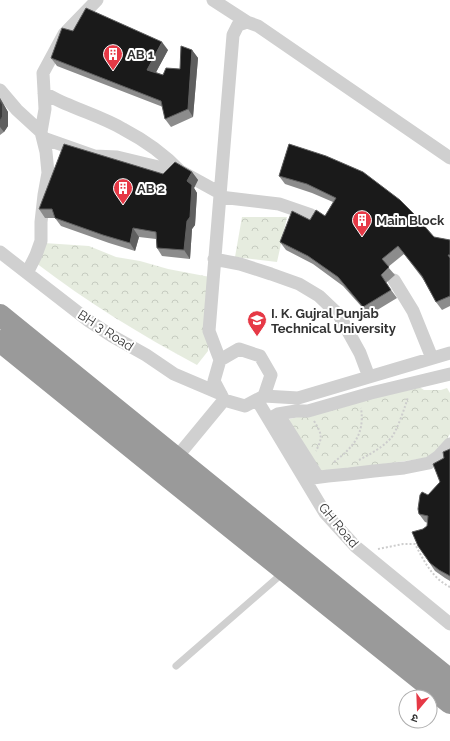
<svg xmlns="http://www.w3.org/2000/svg" width="450" height="741" viewBox="0 0 450 741" font-family="Raleway,'Noto Sans Devanagari',sans-serif">
	<style>
		.park { fill: url(#park-crowns) }
		.lines { fill: none; stroke-linecap: round; stroke-linejoin: round }
		.path { stroke: #cdcdcd; stroke-width: 2; stroke-dasharray: 2 2; stroke-linecap: butt }
		.lane { stroke: #d0d0d0; stroke-width: 7 }
		.street { stroke: #d0d0d0; stroke-width: 13 }
		.highway { stroke: #9a9a9a; stroke-width: 22 }
		.wall { fill: #8c8c8c }
		.shaded-wall { fill: #5f5f5f }
		.building { fill: #1a1a1a; stroke: #5f5f5f }
		.labels { text-anchor: middle; stroke-width: 4; stroke-linejoin: round; paint-order: stroke }
		.poi-label { font-size: 13px; font-weight: bold; fill: #333; stroke: #fff; text-anchor: start }
		.street-label { font-size: 13px; fill: #333; stroke: #fff }
	</style>
	<defs>
		<pattern id="park-crowns" width="20" height="18" patternUnits="userSpaceOnUse"><rect width="20" height="18" fill="#e6ecdf"/><path d="M2 6a3 3 0 1 1 6 0M12 15a3 3 0 1 1 6 0" fill="none" stroke="#c6cbc0"/></pattern>
	</defs>
	<rect width="100%" height="100%" fill="#fff"/>
	<!-- park -->
	<path class="park" d="M242,217H287L277,262L235,257Z
		M44,243L89,246L116,257L140,261L168,269L210,277L208,310V351L197,365C141,335 87,302 36,263Z
		M413,383L424,390H441L447,388L450,393V434L445,442L433,457L316,474L287,420Z"/>
	<g class="lines">
		<!-- path -->
		<path class="path" d="M314,421C322,434 323,437 316,451
			M359,460C370,454 382,448 391,438C397,431 405,407 408,397
			M334,462C353,447 365,435 361,408
			M378,549L403,544H415C424,561 432,578 450,587"/>
		<!-- lane -->
		<path class="lane" d="M176,666L284,572"/>
		<!-- street -->
		<path class="street" d="M213,0L247,22
			M0,90L17,110L41,132
			M44,93C52,97 60,102 69,105C87,113 106,119 123,129C144,140 164,154 180,171
			M43,138L94,156L117,157L167,169L180,171L220,193
			M220,197L279,204L311,215
			M0,252L89,321L112,336L146,355L174,374L221,394
			M214,259L240,264L271,274L299,284L319,296L339,315L360,353L369,377
			M27,273L36,255L41,241V222L44,195L48,173L46,152L41,132L45,109L43,73L64,34L97,0
			M394,280L413,311L432,358
			M239,349L260,356L271,375L264,396L245,406L224,400L214,381L220,360Z
			M220,360L209,331L233,35L238,25L247,22L258,26L450,158
			M264,396L298,398L450,353
			M257,400L325,513L355,546L450,624
			M278,414L318,477
			M269,419L278,414L296,411H308L371,393L450,374
			M172,463L224,400
			M305,479L328,476L349,474L374,471L404,468L429,463L439,456L450,444"/>
		<!-- highway -->
		<path class="highway" d="M0,315L450,680
			M0,341L163,473L450,703"/>
	</g>
	<!-- wall -->
	<path class="wall" d="M168,50L156,72L163,75L180,69L192,50L198,58L193,117L171,127L165,119L163,107L57,66L51,58Z
		M0,98L8,112V126L4,132L0,135Z
		M289,144L434,237L450,240V306L442,310L436,302L423,279L404,254L388,267L395,275L386,283L397,298L369,315L343,286L313,264L286,250L280,242L325,216L333,202L312,193L285,184L279,176Z
		M192,172L198,180L194,188L197,193L195,225L192,229L190,259L162,256L157,248L156,239L139,237L135,251L109,243L61,226L55,218H45L39,209L163,174Z
		M450,449V581L445,578L435,571L418,546L423,529L427,526L428,523L425,522L419,514L428,495L440,482L444,458Z"/>
	<!-- shaded-wall -->
	<path class="shaded-wall" d="M162,42L168,50L153,78L147,70Z
		M192,50L198,58L193,117L188,109Z
		M0,98L8,112V126L4,132L0,127Z
		M192,172L198,180L194,188L197,193L195,225L192,229L190,259L184,250L187,181Z
		M133,228L139,237L135,251L130,243Z"/>
	<!-- building -->
	<path class="building" d="M86,8L162,42L147,70L163,75L166,68L180,69L181,46L192,50L188,109L165,119L161,101L51,58L62,28L73,31Z
		M0,100L2,104V117L0,121Z
		M64,144L163,174L175,162L192,172L187,181L192,185L190,217L187,221L184,250L157,248L156,232L133,228L130,243L103,235L55,218L52,209H39Z
		M289,144L326,156L363,172L400,200L413,213L434,237L450,240V255H448L450,258V296L436,302L422,276L398,246L382,259L389,267L381,275L391,290L363,307L338,277L308,256L280,242L292,211L310,220L316,210L325,216L336,198L307,184L279,176Z
		M450,449V576L439,570L430,563L418,546L412,532L423,529L427,526L428,516L419,514L418,509L420,495L422,492L428,495L440,482L433,464L444,458L443,452Z"/>
	<!-- icons -->
	<defs>
		<symbol id="building-pin" viewBox="-11 -11 22 30"><path d="M0 17L-7.5 6A9.5 9.5 0 1 1 7.5 6Z" fill="#e63946" stroke="#fff"/><path d="M-4-6H4V6H1V3H-1V6H-4ZM-2.5-4.3h1.7v1.8h-1.7ZM.8-4.3h1.7v1.8H.8ZM-2.5-1h1.7V.8h-1.7ZM.8-1h1.7V.8H.8Z" fill="#fff"/></symbol>
		<symbol id="university-pin" viewBox="-11 -11 22 30"><path d="M0 17L-7.5 6A9.5 9.5 0 1 1 7.5 6Z" fill="#e63946" stroke="#fff"/><path d="M0-5L7-2L0 1L-7-2ZM-4 1L0 2.5L4 1V4Q0 6-4 4Z" fill="#fff"/></symbol>
	</defs>
	<g fill-rule="evenodd">
		<use href="#building-pin" x="102" y="43" width="22" height="30"/>
		<use href="#building-pin" x="112" y="177" width="22" height="30"/>
		<use href="#building-pin" x="351" y="209" width="22" height="30"/>
		<use href="#university-pin" x="246" y="309" width="22" height="30"/>
	</g>
	<g class="labels">
		<!-- poi labels -->
		<g class="poi-label">
			<text x="127" y="59">AB 1</text>
			<text x="137" y="193">AB 2</text>
			<text x="376" y="225">Main Block</text>
			<text x="271" y="318">I. K. Gujral Punjab<tspan x="271" dy="15">Technical University</tspan></text>
		</g>
		<!-- street labels -->
		<g class="street-label">
			<text transform="translate(106 330) rotate(33)" y="5">BH 3 Road</text>
			<text transform="translate(339 525) rotate(50)" y="5">GH Road</text>
		</g>
	</g>
	<!-- north arrow -->
	<g transform="translate(418 709) rotate(199)"><circle r="19" fill="#ffffff" stroke="#adadad"/>
	<path d="M0-3L7 15L0 10L-7 15Z" fill="#e63946"/>
	<text y="-6" font-size="11" font-weight="bold" text-anchor="middle" fill="#333333">उ</text>
	</g>
</svg>
